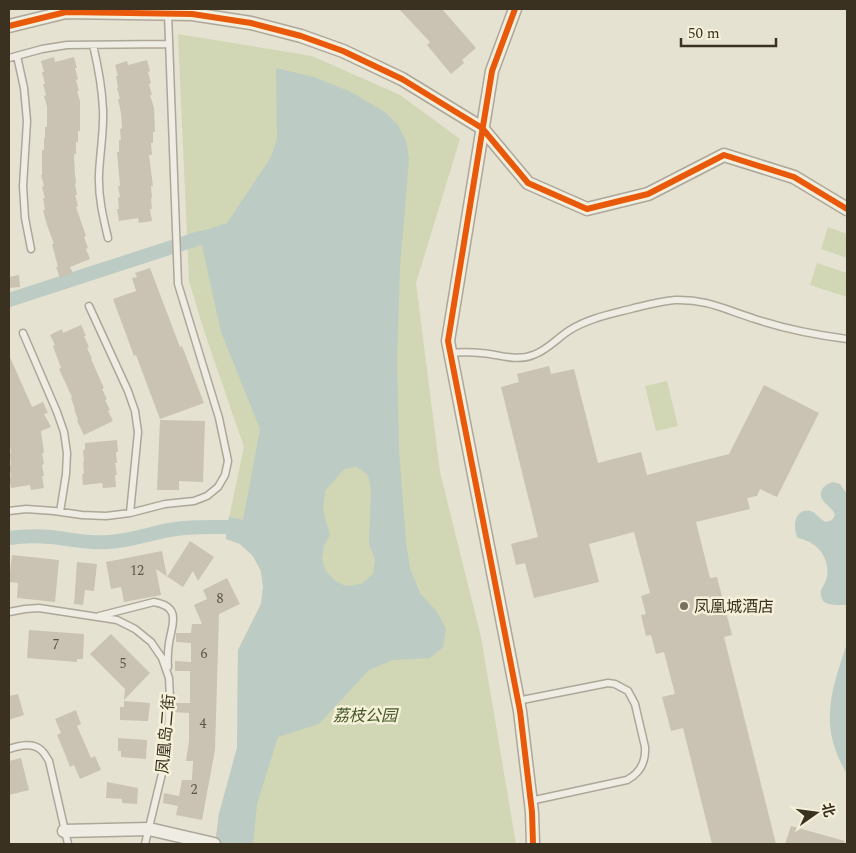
<svg xmlns="http://www.w3.org/2000/svg" width="856" height="853" viewBox="0 0 856 853" font-family="Spectral,'Noto Sans SC',serif">
	<style>
		.green { fill: #d1d6b4 }
		.water { fill: #bcccc4; fill-rule: evenodd }
		.lines { fill: none; stroke-linecap: round; stroke-linejoin: round }
		.canal { stroke: #bcccc4; stroke-width: 14 }
		.building { fill: #cac2b2 }
		.lane-casing { stroke: #aca799; stroke-width: 9 }
		.street-casing { stroke: #aca799; stroke-width: 15 }
		.lane { stroke: #eeece3; stroke-width: 6 }
		.street { stroke: #eeece3; stroke-width: 12 }
		.cycleway-casing { stroke: #f5f1d9; stroke-width: 9 }
		.cycleway { stroke: #e8590c; stroke-width: 6 }
		.poi-dot { fill: #776f5f; stroke: #f5f1d9; stroke-width: 2 }
		.labels { text-anchor: middle; stroke-width: 5; stroke-linejoin: round; paint-order: stroke }
		.number-label { font-size: 14px; fill: #5f5545 }
		.poi-label { font-size: 16px; fill: #3b3121; stroke: #f5f1d9; text-anchor: start }
		.park-label { font-size: 16px; font-style: italic; fill: #455728; stroke: #f5f1d9 }
		.street-label { font-size: 16px; fill: #3b3121; stroke: #f5f1d9 }
	</style>
	<rect width="100%" height="100%" fill="#e6e2d1"/>
	<!-- green -->
	<path class="green" d="M178,34L312,56L400,95L460,139L416,283L440,472L481,637L516,844H215L219,814L237,748L238,650L261,604L263,587L261,571L253,556L240,544L226,539L227,527L244,447L204,331L189,281Z
		M828,227L847,234V258L821,249Z
		M817,263L847,273V297L810,285Z
		M667,381L678,426L656,431L645,386Z"/>
	<!-- water -->
	<path class="water" d="M276,68L314,77L351,92L385,112L398,125L406,141L409,158L400,267L397,359L399,451L406,542L410,568L420,593L438,613L446,629L443,647L430,658L393,660L369,670L319,724L278,737L257,804L253,844H215L219,814L237,748L238,650L261,604L263,587L261,571L253,556L240,544L226,539L227,527L229,517L243,520L260,429L221,332L199,232L227,223L271,157L277,138ZM357,467L368,475L371,489L369,544L375,559L373,574L361,584L346,586L335,581L326,571L322,559L324,546L330,535L323,510L325,491L344,469Z
		M833,482L840,484L847,494V605C840,605 830,606 824,602C822,600 820,595 821,591C822,587 826,582 827,577C830,557 817,542 798,538C792,528 794,508 810,511C816,512 820,520 826,522L832,520L835,515C832,505 819,503 821,492C823,486 827,484 833,482Z
		M847,643V774C818,726 831,692 847,643Z"/>
	<g class="lines">
		<!-- canal -->
		<path class="canal" d="M9,300L200,238
			M9,538C23,536 37,536 51,537C70,539 89,544 109,542C130,541 148,534 169,530C188,526 208,527 227,527"/>
	</g>
	<!-- building -->
	<path class="building" d="M399,9H442L476,48L462,60L464,63L451,74L427,45L430,42Z
		M54,57L55,62L74,57L77,68H75L78,79L76,80L79,91H77L80,101V131H78V142H76V154H74L75,175L76,183L75,184L77,195H75L78,206L76,207L86,236L84,237L88,248L86,249L90,259L70,267L73,273L60,278L56,267H58L52,244H54L47,225L43,210H45L43,198H45L42,187L44,186L41,175H42V150H44V138H45V127H47V106L44,96L46,95L43,84H45L42,72H44L41,61Z
		M147,60L150,71L148,72L151,83L149,84L152,95H150L154,108L155,132H153V143H151L152,155H149L153,186H151L152,198H151L152,209H150L152,221L139,223L138,218L119,221L117,209H119L118,198L120,197L118,186H120L117,152H119V140H121L120,129L122,128L121,113L118,99H120L117,88L118,87L116,76H118L115,65L127,61L128,65Z
		M150,268L180,347L182,346L204,403L160,419L136,355L134,356L113,299L136,291L132,278L137,277L135,273Z
		M19,275L20,287L9,288V277Z
		M81,325L86,336H84L89,347L87,348L92,358L91,359L104,388L102,389L107,399L105,400L110,410L108,411L113,421L84,435L77,421L78,420L74,409H75L71,398L72,397L59,369L61,368L53,346L55,345L50,335L62,329L63,333Z
		M9,355L32,407L43,402L48,413L44,414L51,427L41,431L44,453H42L44,464L42,465L44,476H42L44,488L31,490L30,485L11,488L9,477H11L9,465H11L10,454L11,453L9,436Z
		M549,366L551,374L574,369L598,463L641,452L647,475L729,454L764,385L819,413L777,497L760,489L757,496L747,498L750,509L696,522L710,578L717,577L732,635L724,637L776,844H712L683,728L671,731L662,697L675,694L664,652L656,654L651,635L646,636L641,615L646,614L641,596L650,593L634,532L589,544L599,582L534,598L525,563L516,565L511,544L538,537L501,387L519,382L517,374Z
		M160,420L205,421L203,482L179,481V490H157Z
		M117,440L118,452H116L117,463H115L117,475H115L116,487L103,488L102,483L83,485L82,474H84L83,462H84L83,450H85V443Z
		M190,541L214,557L198,581L193,571L183,587L156,569L161,595L124,602L121,587L111,589L106,562L162,551L167,577Z
		M12,555L59,560L55,602L17,598L18,583L9,582Z
		M77,562L97,564L94,591L85,590L83,605L74,604Z
		M227,578L240,604L219,614L215,750L202,820L176,815L178,806L163,803L164,793L179,796L182,780H192L193,761H186L189,741V713L174,712L175,703H190V671H175V661L191,662V643L176,642V633H191L192,624H202L194,605L207,599L203,590Z
		M29,630L84,634L83,659H77V662L27,658Z
		M111,634L150,673L124,700L125,689L90,654Z
		M18,694L24,715L9,720V696Z
		M124,701L150,703L148,721L120,720V707H124Z
		M76,710L81,724L77,726L91,758L95,756L101,770L80,779L74,765L70,767L63,749L57,735L61,733L55,719Z
		M118,738L147,740L146,759L121,757V751H118Z
		M21,758L29,790L9,795V761Z
		M107,782L138,788L137,804L122,803V799L106,798Z
		M791,826L845,841L844,844H785Z"/>
	<g class="lines">
		<defs>
			<path id="lane" d="M93,45C98,66 102,87 103,109C104,131 100,152 99,174C98,196 103,217 108,238
				M17,56L24,88L27,121L23,186L25,218L31,249
				M9,58L42,49L67,45L169,44
				M89,306L128,391L135,411L138,432L130,513
				M23,333L57,412L64,432L67,453L66,474L60,512
				M450,353C460,352 470,352 481,353C498,354 516,362 533,355C548,350 557,338 570,330C589,318 612,314 634,308C647,305 661,301 675,300C707,299 726,310 755,319C785,329 816,335 847,339
				M9,511L26,509L54,511L82,515L106,516L130,513L165,504L194,501L207,496L218,487L225,475L228,461L219,418L178,284L168,13
				M9,612L25,609L39,608L117,620L135,629L151,642L162,658L169,678L170,698L166,757L145,844
				M99,616L154,602C182,607 172,624 169,643C168,651 167,659 168,667
				M517,701L608,683L615,684L628,691L635,704L645,747C646,762 640,773 627,780L530,801
				M9,749C19,746 32,742 41,750C44,752 47,758 49,761L68,844"/>
			<path id="street" d="M515,9L492,71L448,341L520,711L532,812L533,844
				M9,26L66,12L192,14L251,23L301,36L343,51L402,79L482,128L528,183L587,209L648,194L724,155L794,177L847,209
				M64,831L149,829L214,844"/>
		</defs>
		<!-- lane casing -->
		<use href="#lane" class="lane-casing"/>
		<!-- street casing -->
		<use href="#street" class="street-casing"/>
		<!-- lane -->
		<use href="#lane" class="lane"/>
		<!-- street -->
		<use href="#street" class="street"/>
		<defs>
			<path id="cycleway" d="M515,9L492,71L448,341L520,711L532,812L533,844
				M9,26L66,12L192,14L251,23L301,36L343,51L402,79L482,128L528,183L587,209L648,194L724,155L794,177L847,209"/>
		</defs>
		<!-- cycleway casing -->
		<use href="#cycleway" class="cycleway-casing"/>
		<!-- cycleway -->
		<use href="#cycleway" class="cycleway"/>
	</g>
	<!-- markers -->
	<circle class="poi-dot" cx="684" cy="606" r="5"/>
	<g class="labels">
		<!-- number labels -->
		<g class="number-label">
			<text x="137" y="575">12</text>
			<text x="220" y="603">8</text>
			<text x="56" y="649">7</text>
			<text x="204" y="658">6</text>
			<text x="123" y="668">5</text>
			<text x="203" y="728">4</text>
			<text x="194" y="794">2</text>
		</g>
		<!-- poi labels -->
		<g class="poi-label">
			<text x="694" y="612">凤凰城酒店</text>
		</g>
		<!-- park labels -->
		<g class="park-label">
			<text x="365" y="721">荔枝公园</text>
		</g>
		<!-- street labels -->
		<g class="street-label">
			<text transform="translate(165 734) rotate(-85)" y="6">凤凰岛二街</text>
		</g>
	</g>
	<!-- border -->
	<rect width="856" height="853" fill="none" stroke="#3b3121" stroke-width="20"/>
	<!-- north arrow -->
	<g transform="translate(816 813) rotate(76)" stroke="#f5f1d9" stroke-width="4" paint-order="stroke">
	<path d="M0-4L9 19L0 12L-9 19Z" fill="#3b3121"/>
	<text y="-8" font-size="14" font-weight="bold" text-anchor="middle" fill="#3b3121">北</text>
	</g>
	<!-- scale -->
	<path d="M681 38v8h95v-8" fill="none" stroke="#3b3121" stroke-width="2.5"/>
	<text x="688" y="38" font-size="15" fill="#3b3121" stroke="#f5f1d9" stroke-width="4" paint-order="stroke">50 m</text>
</svg>
